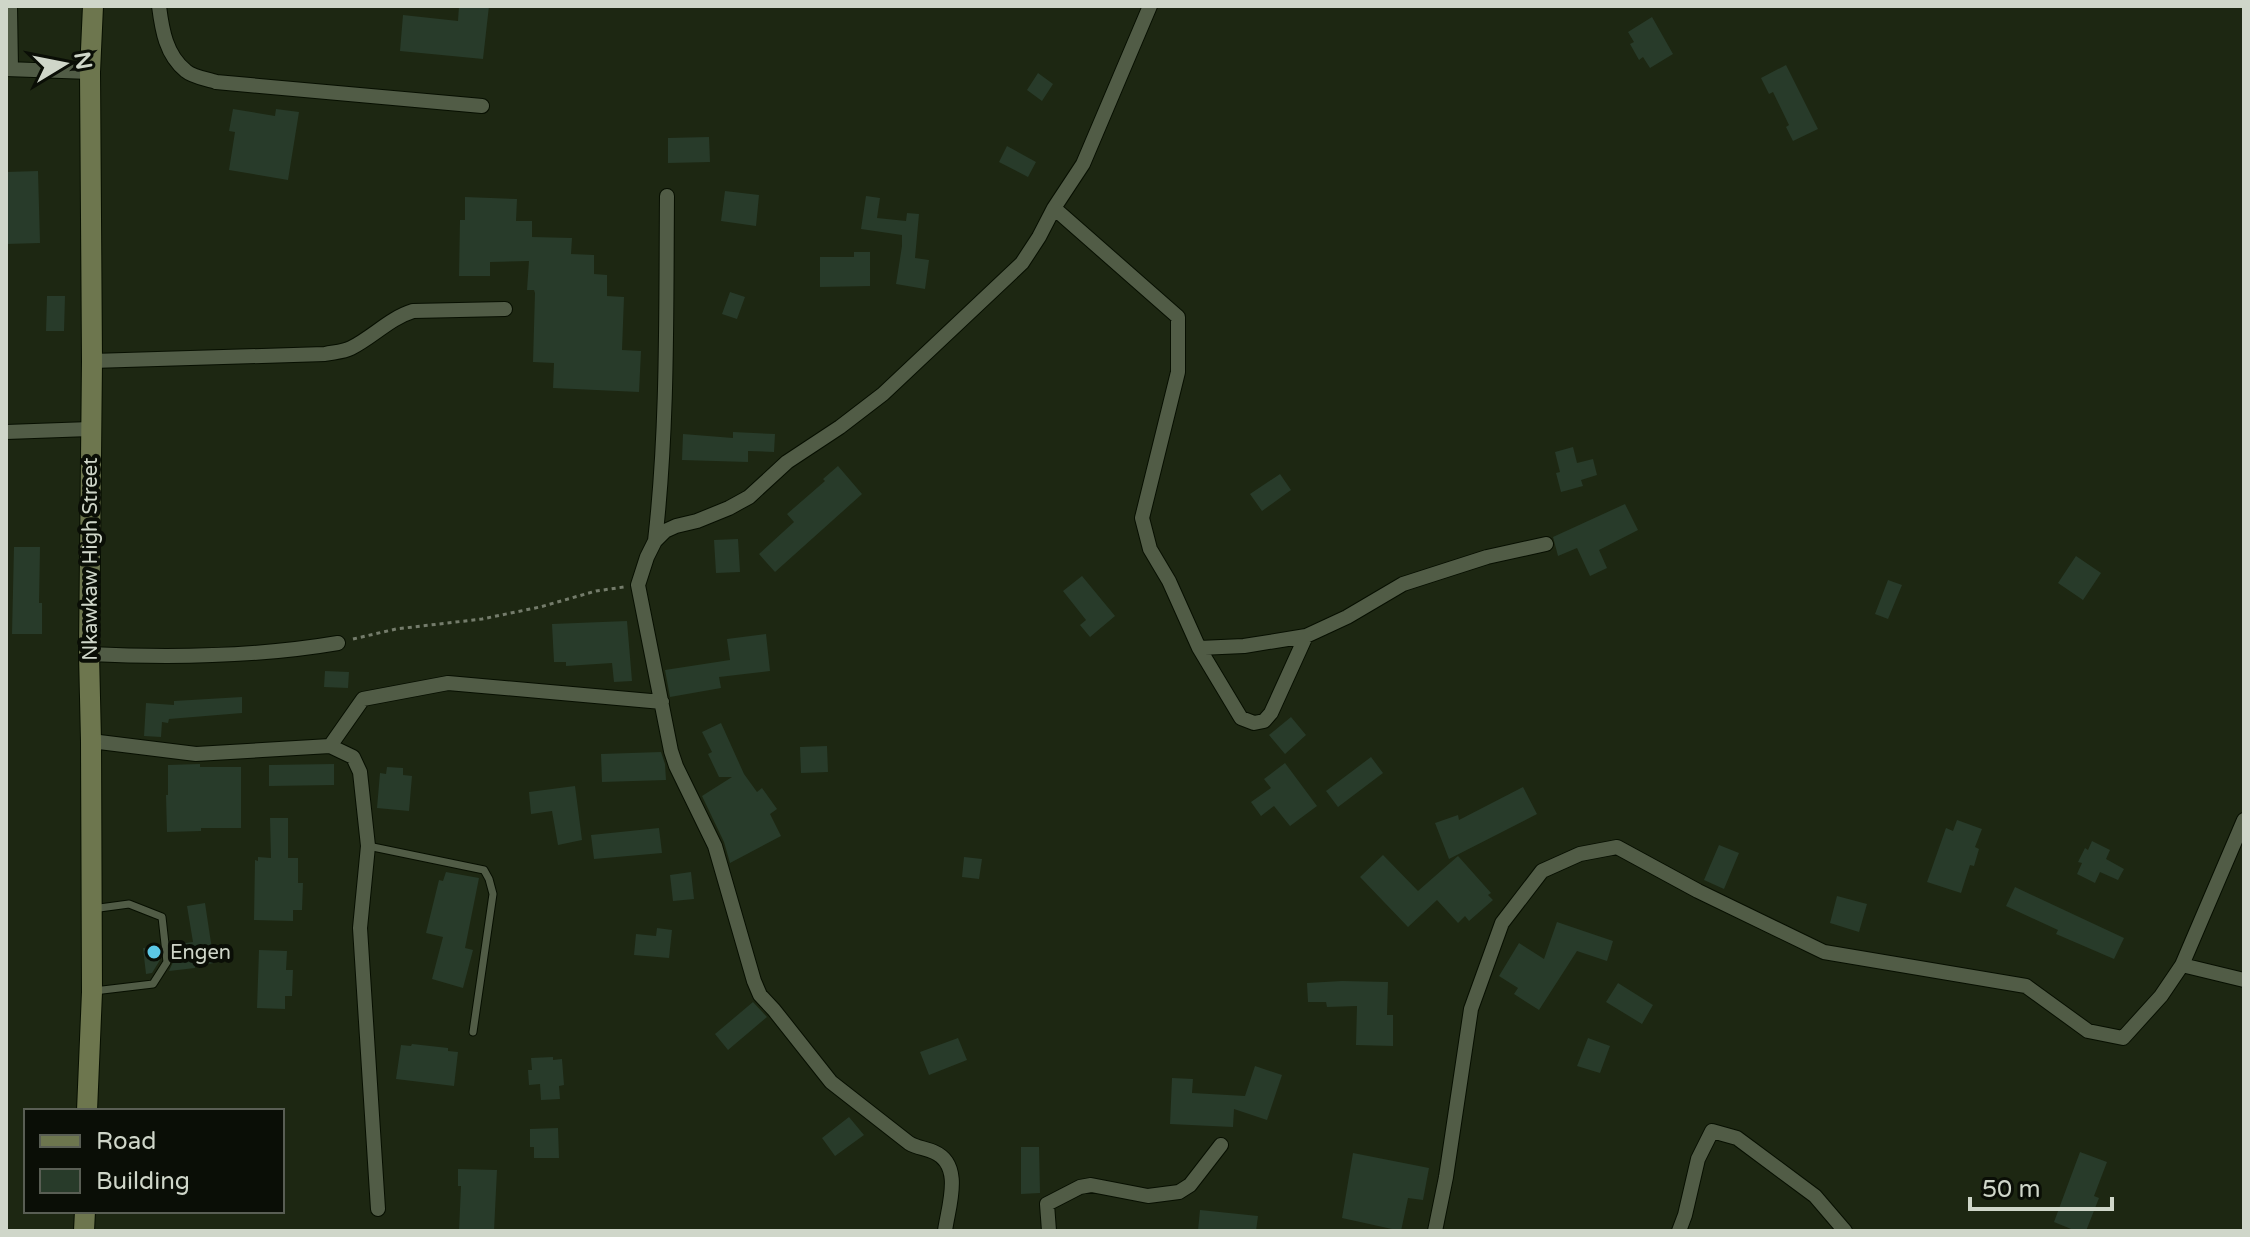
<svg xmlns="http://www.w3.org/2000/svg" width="2250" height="1237" viewBox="0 0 2250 1237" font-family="'Varela Round',sans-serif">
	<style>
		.building { fill: #283b2a }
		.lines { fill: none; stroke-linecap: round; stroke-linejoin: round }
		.lane-casing { stroke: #070f01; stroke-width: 9 }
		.street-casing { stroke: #070f01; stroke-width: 16 }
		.secondary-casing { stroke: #070f01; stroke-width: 22 }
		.path { stroke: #747c6b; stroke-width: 3; stroke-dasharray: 4 4; stroke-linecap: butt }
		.lane { stroke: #515c46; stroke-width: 7 }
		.street { stroke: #515c46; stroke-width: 14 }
		.secondary { stroke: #6d764e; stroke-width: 20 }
		.poi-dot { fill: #5bc8e6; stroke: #0a0e06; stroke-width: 3 }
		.labels { text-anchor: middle; stroke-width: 8; stroke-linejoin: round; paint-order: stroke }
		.street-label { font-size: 20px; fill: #cfd6c9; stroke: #0a0e06 }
		.poi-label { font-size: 20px; fill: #cfd6c9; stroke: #0a0e06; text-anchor: start }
	</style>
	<rect width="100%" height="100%" fill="#1d2712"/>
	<!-- building -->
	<path class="building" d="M459,6H489L483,59L400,51L403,15L458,21Z
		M1652,17L1673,54L1650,68L1643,57L1639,60L1630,44L1634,42L1628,32Z
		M1786,65L1818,129L1793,141L1786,127L1789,125L1773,92L1769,94L1761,78Z
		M1038,73L1053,84L1042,101L1027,90Z
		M233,109L275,116L276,109L299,112L288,180L229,170L235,132L229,131Z
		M709,137L710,162L668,163V138Z
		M1007,146L1036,162L1028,177L999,162Z
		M38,171L40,243L6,244V172Z
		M725,191L759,195L756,226L721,221Z
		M866,196L880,198L877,218L906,221L907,213L919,214L915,258L929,260L925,289L896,284L902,246V235L861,229Z
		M465,197L517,199L516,221H532V237L572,238L571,254L594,255V274L607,275V296L624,297L622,350L641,351L639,392L553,388L554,363L533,362L535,293L534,290H527L529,261L490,262V276H459L460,220H465Z
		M854,252H870V286L820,287V257H854Z
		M730,292L745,297L737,319L722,314Z
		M47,296H65L64,331H46Z
		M733,432L775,434L774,452L748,451V462L682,460L683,434L733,438Z
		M1573,447L1577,463L1593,459L1597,475L1581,480L1583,486L1561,492L1556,473L1560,472L1555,452Z
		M838,466L862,494L775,572L759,554L794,522L787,514L825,481L823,479Z
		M1280,474L1291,490L1262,511L1250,494Z
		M1625,504L1638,530L1599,550L1607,568L1590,576L1577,548L1558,556L1553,537Z
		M738,539L740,572L716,573L714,540Z
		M14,547H40L39,603H42V634H12Z
		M2076,556L2101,573L2083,600L2058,583Z
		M1082,576L1115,616L1090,637L1080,625L1086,620L1063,591Z
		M1888,580L1902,585L1888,619L1875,614Z
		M627,621L632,681L614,682L612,663L566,666V662H554L552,624Z
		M766,634L770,671L719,677L721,688L670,697L665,670L730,660L727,639Z
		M325,671L349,672L348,688L324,687Z
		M242,697V713L169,719L168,723L162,722L161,737L144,736L146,703L174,705V701Z
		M1291,717L1306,735L1285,754L1269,735Z
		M721,723L744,774L757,792L762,788L777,809L770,814L781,836L730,863L724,842L702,796L732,777H719L708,754L712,752L702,732Z
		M827,746L828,772L801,773L800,747Z
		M661,752L665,764L666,780L602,782L601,754Z
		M1371,757L1383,773L1338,807L1326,791Z
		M1285,763L1317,806L1290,826L1274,806L1261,816L1251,802L1271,788L1264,779Z
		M200,764V767H241V828H201V831L167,832L166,795H168V765Z
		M334,764V785L269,786V765Z
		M387,767L403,768V775L412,776L409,811L377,808L380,773L386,774Z
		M575,786L582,840L558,845L552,811L531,814L529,792Z
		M1523,787L1537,814L1449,859L1435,823L1458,815L1459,820Z
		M270,818H288V858H298V883H303L302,910H293V921L254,920L255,860L258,861V857L271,858Z
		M1957,820L1982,829L1975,847L1979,849L1974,866L1970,865L1961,893L1927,882L1946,828L1953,831Z
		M659,828L662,853L594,859L591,835Z
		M2092,841L2110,850L2106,859L2124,869L2118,880L2100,872L2095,883L2077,874L2082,863L2078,862L2085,848L2088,850Z
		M1719,845L1739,853L1724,889L1704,880Z
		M1383,855L1418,891L1458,856L1491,893L1488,895L1493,900L1469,921L1465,916L1458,923L1437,900L1408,927L1360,877Z
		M964,857L982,859L979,879L962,877Z
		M446,872L479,878L465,948L473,950L463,988L432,979L443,937L426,933L439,880L443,881Z
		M691,872L694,899L673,901L670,875Z
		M2015,887L2124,938L2114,959L2056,934L2058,930L2006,906Z
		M1837,896L1867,904L1859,932L1830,923Z
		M205,903L214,963L195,966V968L169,971L173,962L172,945L193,942L187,906Z
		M1557,922L1613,941L1607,961L1577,951L1539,1010L1514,994L1518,988L1499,976L1519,943L1544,959Z
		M657,928L672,930L669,958L634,955L636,934L656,936Z
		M159,946L160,960L152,973L146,974L143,948Z
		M259,950L287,951L286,970H293L292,996H285V1009L257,1008Z
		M1342,981L1388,982L1387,1015H1393V1046L1356,1045L1357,1006L1327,1007L1326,1002H1308L1307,983Z
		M1618,983L1653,1005L1642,1024L1606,1002Z
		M753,1002L767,1017L728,1050L715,1034Z
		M958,1038L967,1060L929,1075L920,1052Z
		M1588,1038L1610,1046L1600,1073L1577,1066Z
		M412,1044L448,1048V1051L458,1052L454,1086L396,1079L401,1045L411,1046Z
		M553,1057V1060L562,1059L564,1085L559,1086L560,1099L541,1100L540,1084L529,1085L528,1070H532L531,1058Z
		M1255,1066L1282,1075L1267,1120L1234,1109L1233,1127L1170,1124L1172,1078L1193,1079L1192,1093L1245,1096Z
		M849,1117L864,1135L835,1156L822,1138Z
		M558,1128L559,1158H534V1147H530V1129Z
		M1021,1147H1039L1040,1193L1021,1194Z
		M2080,1152L2107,1162L2094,1196L2099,1198L2086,1231H2076L2054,1222Z
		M1353,1153L1429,1168L1423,1200L1408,1198L1401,1231L1342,1218Z
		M458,1169L497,1170L494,1231H459L461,1186H458Z
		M1200,1210L1258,1216L1256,1231H1198Z"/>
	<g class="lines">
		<defs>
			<path id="lane" d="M368,846L484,870L489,879L493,894L473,1032
				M92,909L129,904L162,917L167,962L153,984L94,991"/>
			<path id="street" d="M10,6L11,69
				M159,6C162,30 166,55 186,71C193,77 207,79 216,82L482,106
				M6,69L90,72
				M1054,208L1178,317V372L1142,518L1150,549L1169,581L1199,648L1241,718L1254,723L1264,721L1271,713L1306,636
				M92,361L325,354C334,352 343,352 351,348C373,337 390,318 413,311L505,309
				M6,432L90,429
				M655,541C668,427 666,311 667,196
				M1199,648L1244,646L1306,636L1347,617L1403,584L1487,557L1546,544
				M89,654C172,658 256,657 338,643
				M91,741L196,754L330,746L353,757L360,772L368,846L360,928L378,1209
				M330,746L363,699L448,683L662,702
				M2182,965L2244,980
				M945,1231C948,1207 964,1165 934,1152C925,1148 917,1148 909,1143L831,1082L774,1010L760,995L754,981L715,846L676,766L671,751L638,585L647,557L655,541L665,531L676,526L697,521L729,508L749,497L787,462L840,427L883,394L1022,263L1039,237L1054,208L1083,164L1150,6
				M1049,1231L1047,1204L1080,1187L1091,1185L1148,1196L1179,1192L1190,1185L1221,1145
				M1435,1231L1446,1177L1471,1009L1502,923L1542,871L1580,854L1617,847L1698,891L1824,952L2026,986L2088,1031L2123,1038L2161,996L2182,965L2244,820
				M1679,1231L1685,1215L1698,1159L1712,1131L1737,1138L1815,1196L1845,1231"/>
			<path id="secondary" d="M87,1111L92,992L91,741L89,654L92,361L90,72L93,6
				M84,1231L85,1211"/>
		</defs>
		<!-- lane casing -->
		<use href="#lane" class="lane-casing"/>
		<!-- street casing -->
		<use href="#street" class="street-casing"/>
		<!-- secondary casing -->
		<use href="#secondary" class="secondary-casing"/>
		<!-- path -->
		<path class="path" d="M353,639L396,629L482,619L540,607L596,591L624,587"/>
		<!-- lane -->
		<use href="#lane" class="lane"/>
		<!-- street -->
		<use href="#street" class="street"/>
		<!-- secondary -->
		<use href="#secondary" class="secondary"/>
	</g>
	<!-- markers -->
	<circle class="poi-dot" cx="154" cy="952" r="8"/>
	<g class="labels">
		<!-- street labels -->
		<g class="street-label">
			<text transform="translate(90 559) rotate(-90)" y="7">Nkawkaw High Street</text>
		</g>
		<!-- poi labels -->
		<g class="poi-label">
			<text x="170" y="959">Engen</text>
		</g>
	</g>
	<!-- border -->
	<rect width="2250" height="1237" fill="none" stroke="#cfd6c9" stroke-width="16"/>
	<!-- legend -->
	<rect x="24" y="1109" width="260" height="104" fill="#0a0e06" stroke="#595e54" stroke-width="2"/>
	<rect x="40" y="1135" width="40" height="12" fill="#6d764e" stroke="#595e54" stroke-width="2"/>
	<text x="96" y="1149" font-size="24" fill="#cfd6c9">Road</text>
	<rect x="40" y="1169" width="40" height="24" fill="#283b2a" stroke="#595e54" stroke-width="2"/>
	<text x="96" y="1189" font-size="24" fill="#cfd6c9">Building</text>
	<!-- north arrow -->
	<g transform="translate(64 64) rotate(80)" stroke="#0a0e06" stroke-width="6" paint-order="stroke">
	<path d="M0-6L14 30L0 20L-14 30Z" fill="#cfd6c9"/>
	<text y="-12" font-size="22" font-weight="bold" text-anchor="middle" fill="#cfd6c9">N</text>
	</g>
	<!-- scale -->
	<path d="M1970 1197v12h142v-12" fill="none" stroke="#cfd6c9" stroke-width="4"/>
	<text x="1982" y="1197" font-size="24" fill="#cfd6c9" stroke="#0a0e06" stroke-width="6" paint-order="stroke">50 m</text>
</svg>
